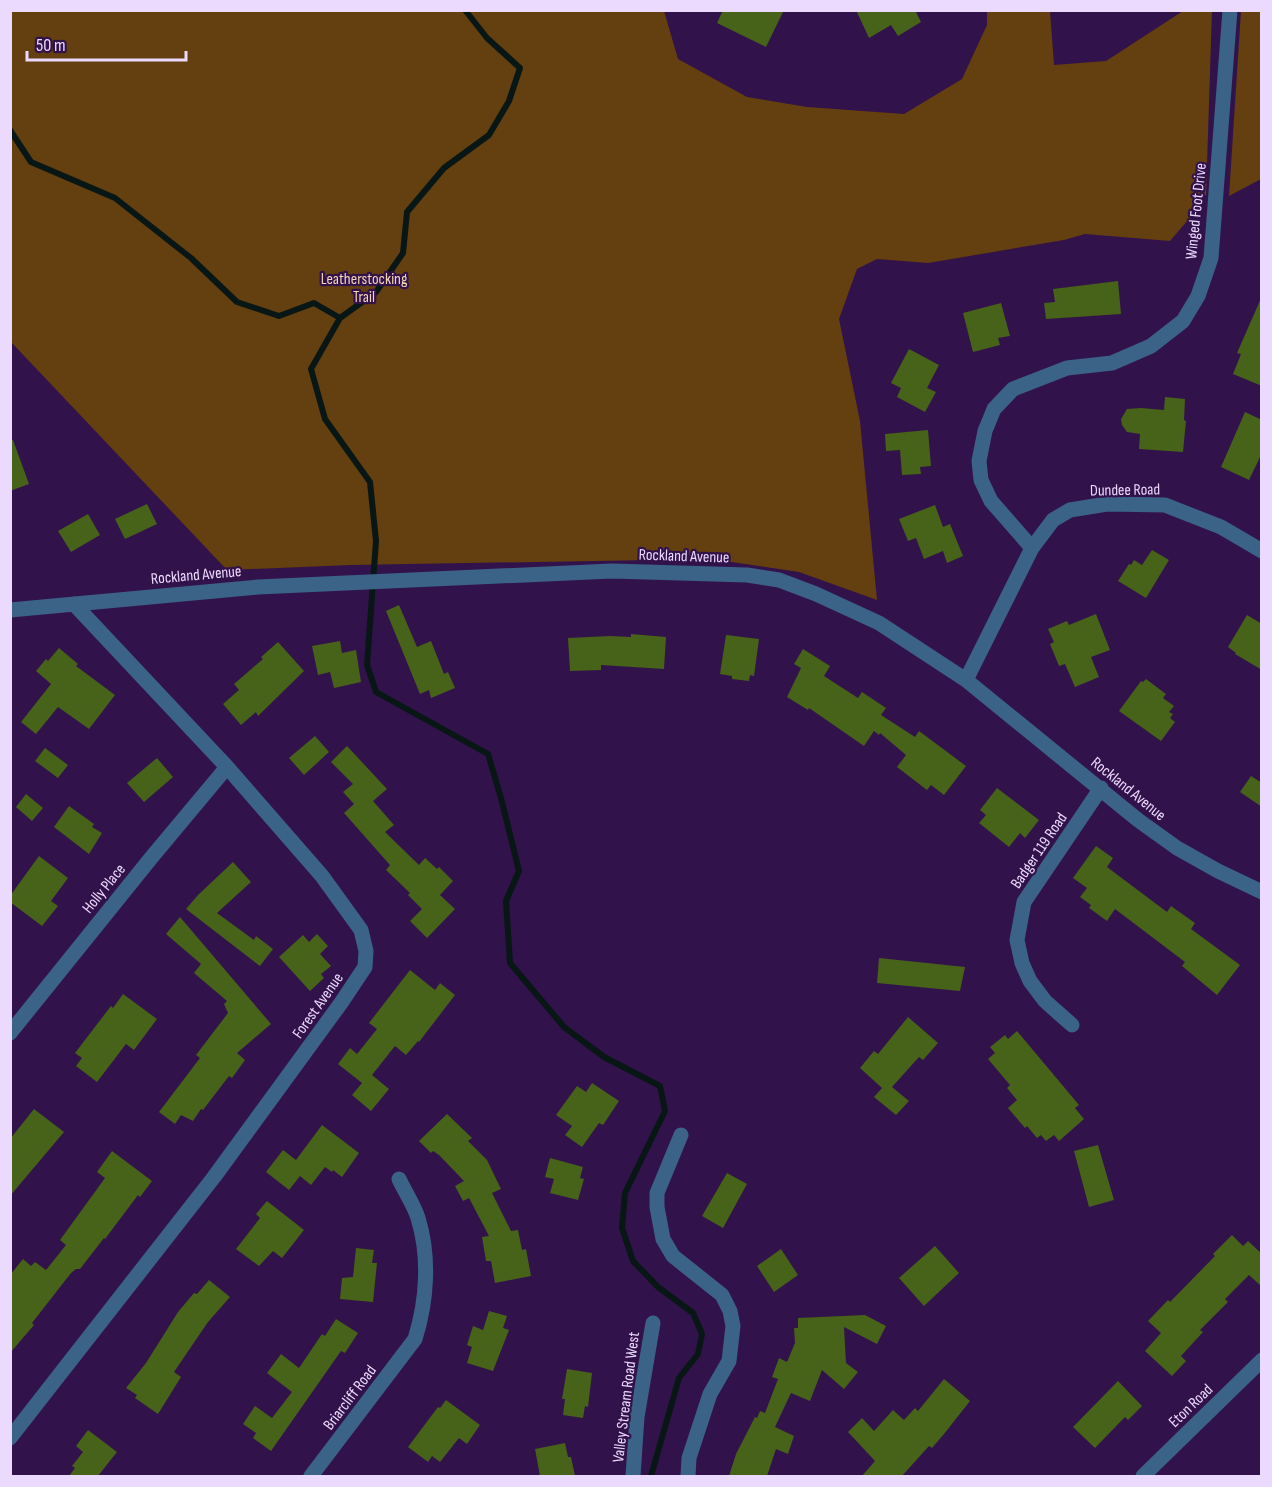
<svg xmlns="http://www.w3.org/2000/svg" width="1272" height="1487" viewBox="0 0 1272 1487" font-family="'Sofia Sans Condensed',sans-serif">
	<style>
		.green { fill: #643f0f }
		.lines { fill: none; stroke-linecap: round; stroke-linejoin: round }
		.stream { stroke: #081715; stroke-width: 6 }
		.building { fill: #476219 }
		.minor { stroke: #3b6387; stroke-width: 15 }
		.labels { text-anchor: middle; stroke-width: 4.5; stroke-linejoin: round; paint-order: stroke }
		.street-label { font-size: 16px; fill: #ebdafd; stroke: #32124a }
		.park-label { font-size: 16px; fill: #f4d6b6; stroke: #32124a }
	</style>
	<rect width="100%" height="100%" fill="#32124a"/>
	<!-- green -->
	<path class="green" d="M11,10L664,11L678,59L747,97L807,107L904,114L962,79L987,25V11H1050L1054,65L1106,61L1183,11H1212L1206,195L1195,199L1194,213L1170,241L1085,234L1064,240L928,263L877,259L857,269L839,319L860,421L877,600L799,572L711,559L351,565L227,570L11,342Z
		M1241,11H1261V179L1229,196Z"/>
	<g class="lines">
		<!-- stream -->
		<path class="stream" d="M465,10L487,38L520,68L509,101L489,135L444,168L407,212L403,253L376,292L340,318L311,369L325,419L370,482L376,541L367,665L376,692L488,754L501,798L519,871L506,901L510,963L564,1027L604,1057L660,1086L665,1111L625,1193L622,1228L633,1261L658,1287L693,1313L702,1334L698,1354L679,1378L651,1476
			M10,130L31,162L115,198L191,258L237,302L279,316L314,303L340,318"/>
	</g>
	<!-- building -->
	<path class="building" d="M723,10H784L766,47L717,23Z
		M856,10H915L921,22L898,36L891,25L869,38Z
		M1118,281L1121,314L1046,319L1044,303L1055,302L1053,289Z
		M1262,296V386L1233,374L1241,354L1237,353Z
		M1001,303L1010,336L998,338L1000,345L973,352L963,313Z
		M909,349L939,365L927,388L936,392L925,412L897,397L901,388L891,383Z
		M1165,397L1185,399L1184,420L1186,421L1183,452L1139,449L1140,434L1127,432L1122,425L1121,419L1127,409L1141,408L1164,410Z
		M1245,412L1262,420V453L1249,480L1221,467Z
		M928,430L931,466L920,467L921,474L902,475L900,450L886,451L885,434Z
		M10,440H13L29,484L10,491Z
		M147,504L157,524L125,539L115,519Z
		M935,505L943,527L950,524L963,556L947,563L943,551L924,559L916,538L908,541L899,519Z
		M88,514L100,535L71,552L58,531Z
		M1152,550L1169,560L1146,598L1118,581L1129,564L1131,565L1134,560L1142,565Z
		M399,605L417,647L431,641L444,674L448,672L455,688L431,698L429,690L420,694L386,611Z
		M1096,614L1110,650L1091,657L1099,677L1075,687L1065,664L1059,666L1050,644L1054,642L1048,629L1067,621L1069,625Z
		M1247,615L1262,624V670L1235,654L1236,653L1228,647Z
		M631,634L666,637L664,669L601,665V670L570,671L568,638L610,636L631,637Z
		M726,635L759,639L754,676L750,675L749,681L732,679V676L720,674Z
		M340,641L342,653L356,650L361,682L334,688L330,672L318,675L312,646Z
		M278,642L304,671L258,716L256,712L241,725L223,704L239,690L234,684L263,659L261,657Z
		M59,648L78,664L76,666L115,695L89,729L58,707L36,734L21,722L51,684L36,671L46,659L48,661Z
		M803,649L830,666L824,676L858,698L862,692L886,708L881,715L915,737L919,731L966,766L944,795L931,785L927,790L897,767L906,755L880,733L879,735L874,731L864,746L809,708L808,710L787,697L801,668L794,664Z
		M1146,679L1166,694L1163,698L1174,706L1169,712L1173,714L1170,718L1175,722L1161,741L1119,711L1141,681L1143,682Z
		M315,736L329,752L304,775L289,758Z
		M347,746L387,789L373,801L394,825L385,832L419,865L425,858L437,869L439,867L453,881L440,895L455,909L427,938L410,921L422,909L408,895L410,893L386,870L390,865L344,813L354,804L343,792L353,784L331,762Z
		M45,748L68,765L58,778L35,761Z
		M157,758L173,777L144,802L127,783Z
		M1251,776L1262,783V807L1240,792Z
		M997,788L1039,820L1025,838L1020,833L1009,847L979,823L986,815L980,810Z
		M26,794L43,808L32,821L16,807Z
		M69,806L94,824L92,827L102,833L89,854L54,827Z
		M1096,846L1113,858L1107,867L1167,912L1171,906L1195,923L1191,929L1240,965L1217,995L1182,966L1185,962L1115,909L1107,921L1089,908L1091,905L1080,897L1087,888L1073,878Z
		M39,856L68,878L51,901L58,906L42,926L10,902V896Z
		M233,862L251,882L217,913L254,940L256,936L273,949L260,966L186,909L198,895Z
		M180,917L271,1024L237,1053L245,1060L232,1078L229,1076L203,1110L201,1109L193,1121L181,1115L175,1124L159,1112L200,1058L196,1055L228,1013L224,1004L227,1001L194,973L201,964L166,934Z
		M317,934L328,946L320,954L331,966L321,974L324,978L310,991L279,957L303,935L309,942Z
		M879,958L965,967L960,991L877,983Z
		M410,970L435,990L440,983L455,995L419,1042L418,1041L406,1055L395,1046L372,1075L389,1089L371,1111L352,1095L362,1083L338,1064L350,1048L357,1054L377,1029L369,1023Z
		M123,994L157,1019L134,1050L126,1044L97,1082L76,1066L82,1058L75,1053L111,1006L113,1008Z
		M908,1017L938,1043L923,1060L919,1057L892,1087L909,1101L896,1115L874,1097L882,1088L860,1068L874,1051L878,1054Z
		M1017,1031L1079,1105L1075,1108L1084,1119L1059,1141L1054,1135L1046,1141L1041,1135L1037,1138L1027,1126L1025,1128L1008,1108L1017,1100L1007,1088L1010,1085L988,1059L995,1053L990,1047L1005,1035L1008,1039Z
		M592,1083L619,1101L603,1125L599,1123L582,1147L565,1135L572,1126L556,1115L577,1086L586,1092Z
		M34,1109L64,1132L10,1196V1139Z
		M447,1114L472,1138L468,1141L487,1160L501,1189L492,1193L511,1231L518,1230L522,1250L526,1249L531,1276L495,1283L491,1261H486L482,1237L489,1236L469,1198L463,1201L455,1186L464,1181L439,1155L433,1151L431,1153L419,1141Z
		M322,1125L359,1153L342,1177L333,1170L332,1172L325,1167L311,1185L300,1176L289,1190L266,1172L283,1150L296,1160Z
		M1098,1145L1114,1200L1089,1207L1074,1151Z
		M112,1151L152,1181L140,1197L138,1195L105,1239L104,1238L80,1269H76L71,1273L32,1323L34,1325L10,1353V1275L23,1259L31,1266L35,1262L46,1270L66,1245L60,1240L105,1178L97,1172Z
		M550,1158L583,1167L580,1178L584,1179L578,1200L550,1193L554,1179L545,1177Z
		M727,1173L747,1184L723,1228L702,1216Z
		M267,1201L304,1230L282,1258L273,1251L259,1266L236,1249L260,1218L256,1214Z
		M1232,1235L1243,1246L1248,1241L1262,1254V1287L1249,1275L1225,1299L1228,1302L1200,1330L1203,1332L1181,1356L1186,1361L1172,1376L1145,1351L1161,1333L1148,1321L1168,1300L1170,1302L1215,1256L1213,1254Z
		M935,1246L959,1273L924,1306L899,1278Z
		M356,1248L374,1250L372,1263H377L373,1302L340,1299L342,1278L353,1277Z
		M781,1249L798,1275L774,1292L757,1266Z
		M209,1280L230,1297L208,1322L174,1372L181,1377L158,1414L135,1398L137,1395L126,1388L146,1363L178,1312L194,1293L197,1294Z
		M489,1311L507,1316L503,1328L509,1330L493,1371L467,1363L472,1347L467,1345L473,1326L483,1330Z
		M865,1315L886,1326L877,1344L844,1327L846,1363L858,1372L844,1389L822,1370L810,1401L791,1393L775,1427L794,1436L788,1454L776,1449L767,1476H729L736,1454L755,1417L757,1418L760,1411L765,1413L778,1379L772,1377L779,1358L787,1362L795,1343L794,1328H798V1318Z
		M336,1319L358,1333L345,1353L341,1351L271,1451L253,1438L256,1433L243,1424L255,1406L272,1418L292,1392L267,1373L281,1354L299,1368L322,1334L325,1336Z
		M567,1369L592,1373L588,1407L585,1406L583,1418L563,1415L565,1399H562Z
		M944,1379L970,1401L944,1434L932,1448L929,1446L902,1476H862L875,1461L848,1432L862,1418L874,1431L893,1410L904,1420L915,1408L918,1411Z
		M1118,1381L1142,1406L1128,1420L1125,1417L1095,1448L1073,1427Z
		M446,1400L480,1425L467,1444L459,1438L440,1462L432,1456L428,1462L408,1447L438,1407L440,1408Z
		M88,1430L117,1452L98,1476H69L75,1468L72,1466L83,1452L76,1446Z
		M565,1443L568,1457H571L575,1476H540L535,1449Z"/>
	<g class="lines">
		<!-- minor -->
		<path class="minor" d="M1032,548L991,501L981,480L979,461L985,431L994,409L1013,389L1067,368L1112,363L1151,346L1183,321L1198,296L1211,258L1230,10
			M10,610L258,587L612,571L747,575L779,580L816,594L879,623L966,680L1138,820L1177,848L1218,871L1262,892
			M966,680L1032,548L1053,520L1070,510L1107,504L1165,505L1221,527L1262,551
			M1072,1025L1045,1001L1030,981L1022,963L1017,940L1024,902L1101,788
			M10,1033L151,858L227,767
			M681,1135L657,1193V1207L663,1239L673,1256L722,1295L730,1311L733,1326L729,1361L710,1394L689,1458L688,1476
			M10,1438L214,1177L341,1003L365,967L366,951L361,930L322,876L227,767L74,604
			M311,1476L415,1339C427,1301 430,1257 418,1218C414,1205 405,1192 399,1179
			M633,1476L637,1417L653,1323
			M1143,1476L1262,1360"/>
	</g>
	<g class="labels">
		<!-- street labels -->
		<g class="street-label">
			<text transform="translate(1195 211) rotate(-84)" y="6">Winged Foot Drive</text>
			<text transform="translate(1125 489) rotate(-1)" y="6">Dundee Road</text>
			<text transform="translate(684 555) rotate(2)" y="6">Rockland Avenue</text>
			<text transform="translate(196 574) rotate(-5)" y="6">Rockland Avenue</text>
			<text transform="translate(1129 788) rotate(39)" y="6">Rockland Avenue</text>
			<text transform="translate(1038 850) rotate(-56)" y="6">Badger 119 Road</text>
			<text transform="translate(103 888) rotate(-51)" y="6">Holly Place</text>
			<text transform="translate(317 1005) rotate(-55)" y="6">Forest Avenue</text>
			<text transform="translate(349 1397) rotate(-53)" y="6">Briarcliff Road</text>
			<text transform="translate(625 1397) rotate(-83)" y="6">Valley Stream Road West</text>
			<text transform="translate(1190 1405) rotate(-44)" y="6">Eton Road</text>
		</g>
		<!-- park labels -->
		<g class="park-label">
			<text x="364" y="284">Leatherstocking<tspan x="364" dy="18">Trail</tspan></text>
		</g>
	</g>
	<!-- border -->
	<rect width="1272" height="1487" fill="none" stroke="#ebdafd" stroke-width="24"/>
	<!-- scale -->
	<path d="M27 51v9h159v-9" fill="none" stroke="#ebdafd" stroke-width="3"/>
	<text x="36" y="51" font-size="18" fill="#ebdafd" stroke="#32124a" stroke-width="4.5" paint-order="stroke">50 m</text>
</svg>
